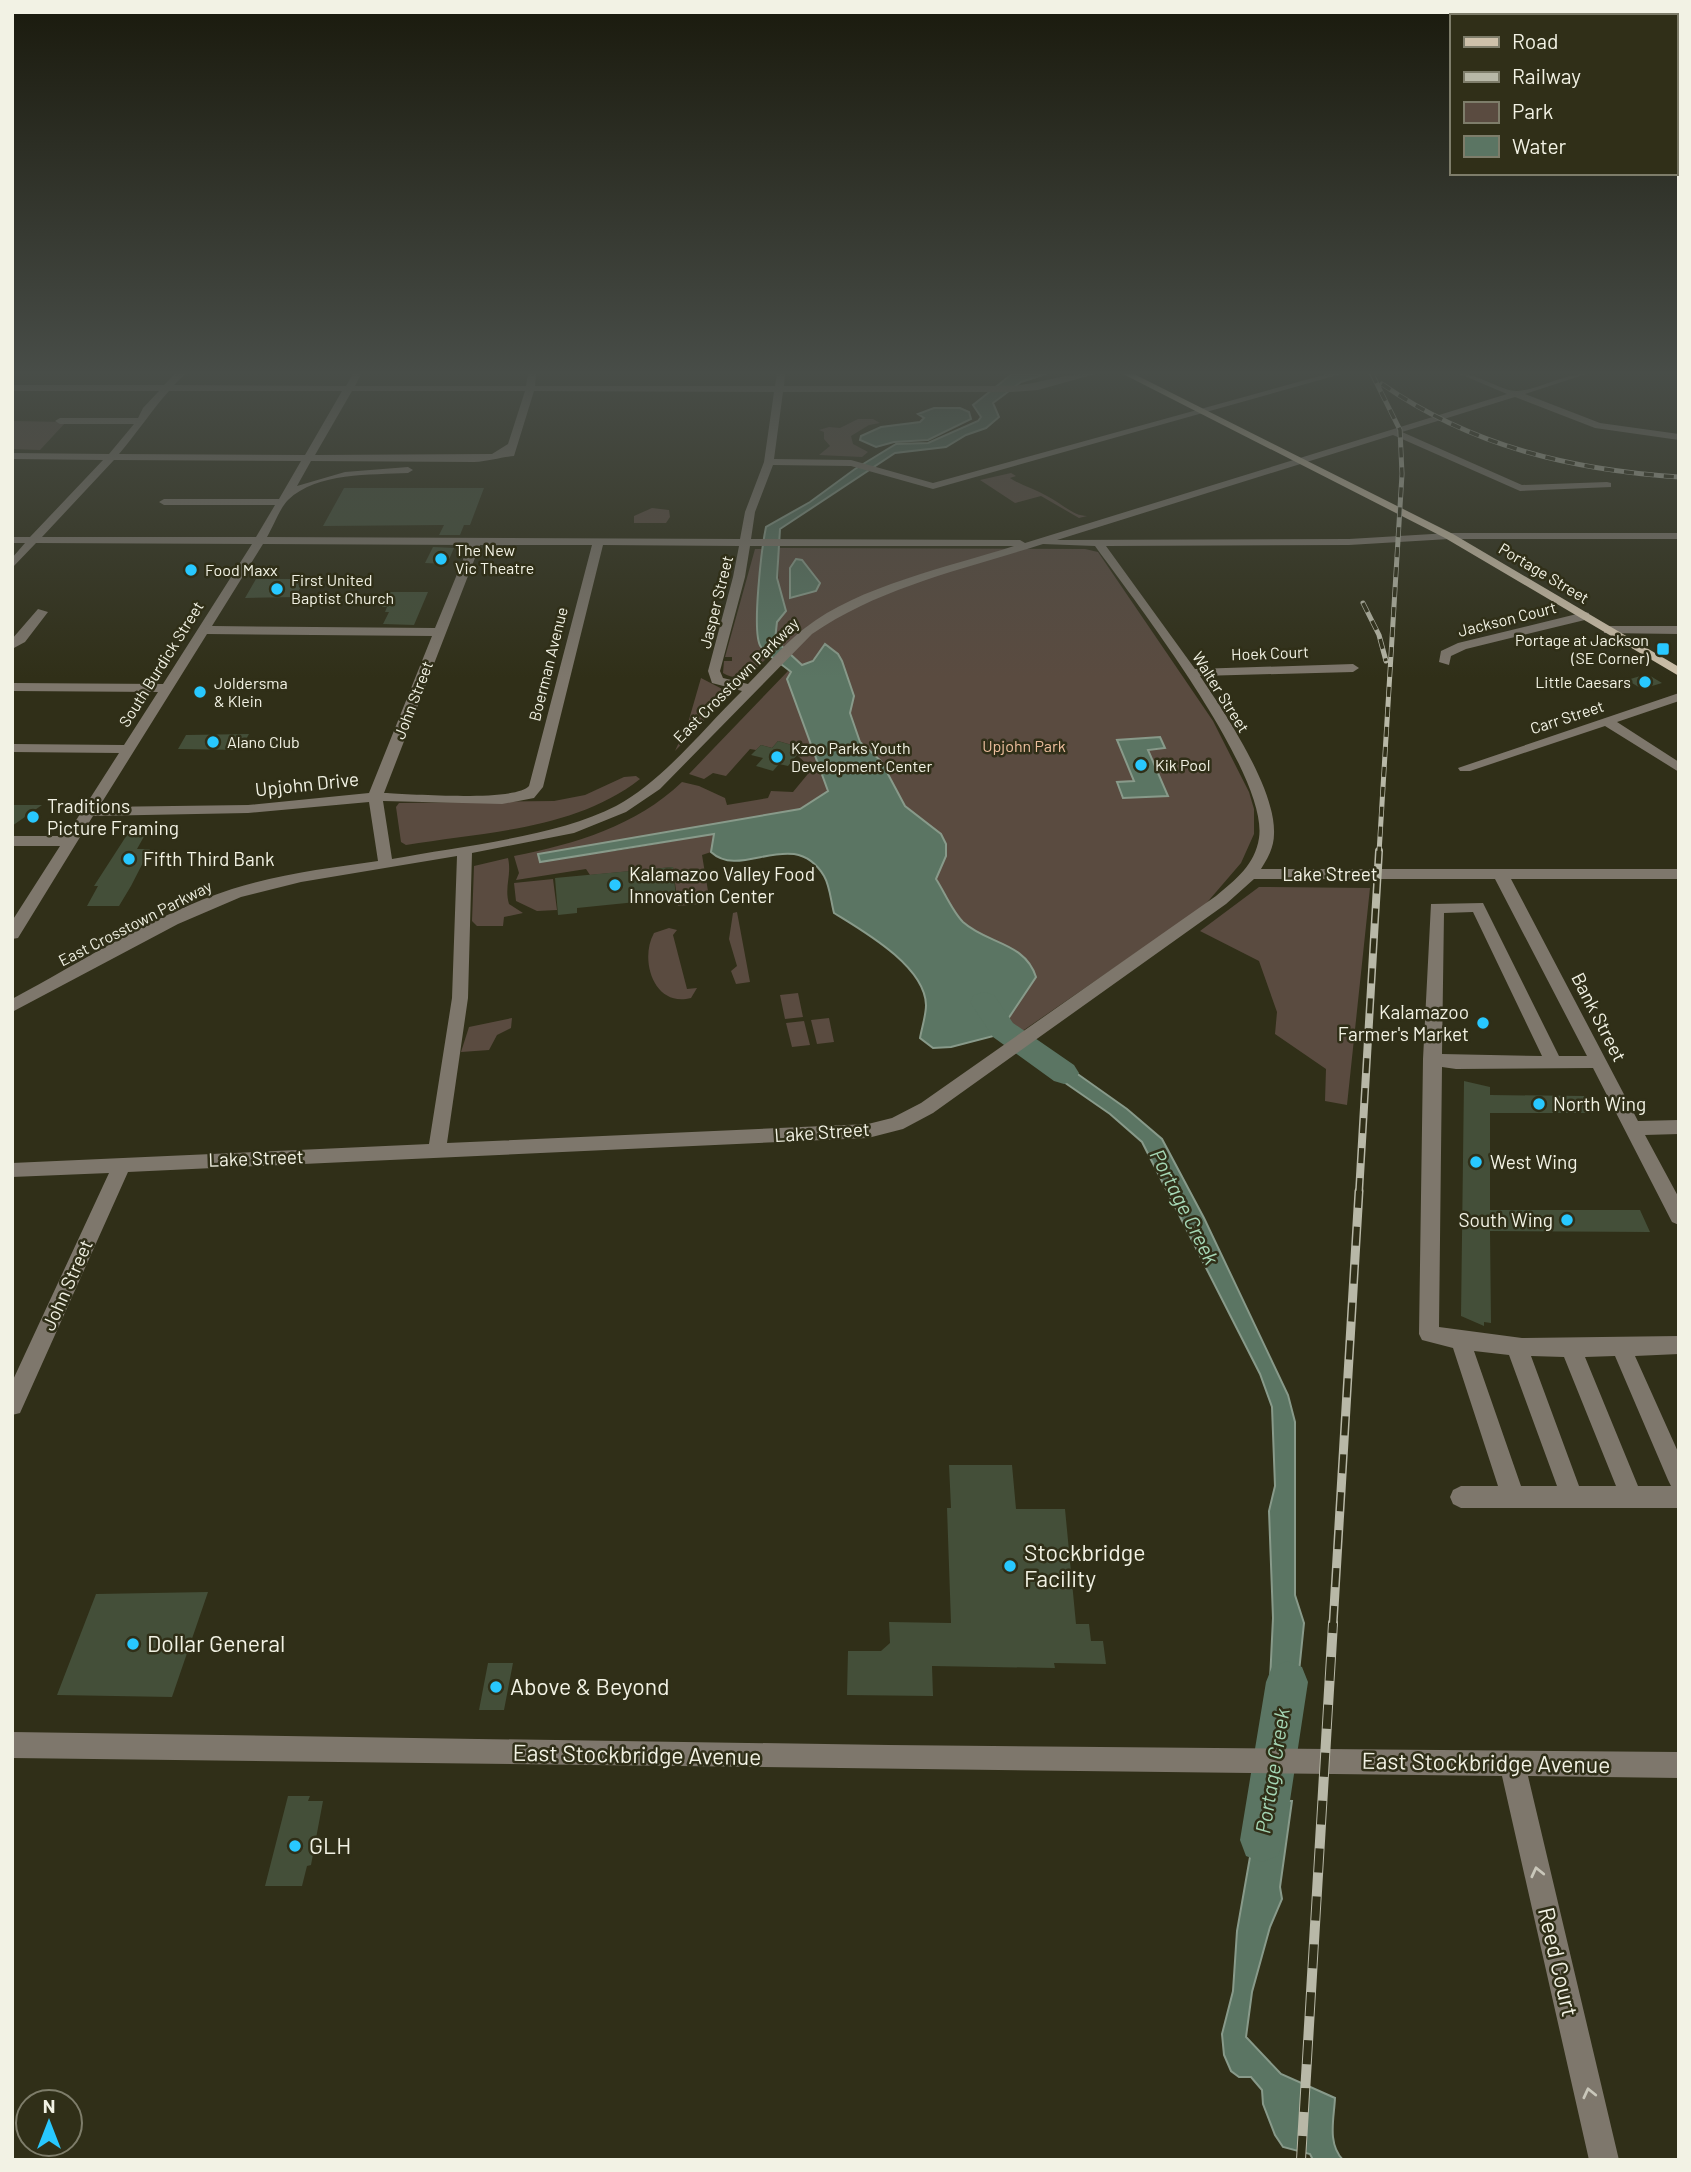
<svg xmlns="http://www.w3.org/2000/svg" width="1691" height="2172" viewBox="0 0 1691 2172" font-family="Barlow,sans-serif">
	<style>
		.green { fill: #5a4b40 }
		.water { fill: #5b7563; stroke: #889a8a; stroke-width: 2 }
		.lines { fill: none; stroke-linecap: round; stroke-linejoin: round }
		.river { fill: #5b7563; fill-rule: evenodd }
		.building { fill: #444f39 }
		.minor { fill: #7e776c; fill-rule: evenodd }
		.major { fill: #cec1aa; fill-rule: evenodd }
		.rail-far3-casing { stroke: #b8b8a7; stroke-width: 5 }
		.rail-far2-casing { stroke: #b8b8a7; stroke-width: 8 }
		.rail-far1-casing { stroke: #b8b8a7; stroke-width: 9 }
		.rail-casing { stroke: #b8b8a7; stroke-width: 10 }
		.rail-far3 { stroke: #302f18; stroke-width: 3.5; stroke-dasharray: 10; stroke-linecap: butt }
		.rail-far2 { stroke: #302f18; stroke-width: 5; stroke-dasharray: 15; stroke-linecap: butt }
		.rail-far1 { stroke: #302f18; stroke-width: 6; stroke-dasharray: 19; stroke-linecap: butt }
		.rail { stroke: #302f18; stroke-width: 8; stroke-dasharray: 24; stroke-linecap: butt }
		.oneway { stroke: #c9c7ba }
		.poi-dot { fill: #28c8ff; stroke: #302f18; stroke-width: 2.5 }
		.labels { text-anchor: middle; stroke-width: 5; stroke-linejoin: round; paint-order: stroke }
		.far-poi-label { font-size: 16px; fill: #f2f2e4; stroke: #302f18; text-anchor: start }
		.far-street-label { font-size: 16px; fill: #f2f2e4; stroke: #302f18 }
		.far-park-label { font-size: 16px; fill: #edbe9d; stroke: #302f18 }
		.street-label { font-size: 19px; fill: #f2f2e4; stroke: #302f18 }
		.poi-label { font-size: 19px; fill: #f2f2e4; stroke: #302f18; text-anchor: start }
		.water-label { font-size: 21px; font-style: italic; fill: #a5d7b5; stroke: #302f18 }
		.near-poi-label { font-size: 23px; fill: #f2f2e4; stroke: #302f18; text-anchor: start }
		.near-street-label { font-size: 23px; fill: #f2f2e4; stroke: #302f18 }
	</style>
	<rect width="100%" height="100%" fill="#302f18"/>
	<!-- green -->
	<path class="green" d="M858,419H873L880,423L869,425L851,436L853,444L868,452L862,457L819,455L830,446L824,439V432L819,430L829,427L840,428Z
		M12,421L66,422L40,450L12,449Z
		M1011,473L1016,476L1010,478C1022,486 1035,489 1047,496C1061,503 1073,516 1087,516L1079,518L1041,496L1015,503L980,480Z
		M652,508L669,510L670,517L666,523H634V516Z
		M779,548L1085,549L1098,552L1213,721L1249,792L1254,809V834L1241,863L1204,906L1021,1032L1009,1028L775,643L777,622L785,604L778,590Z
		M755,549H764L757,608L758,636L769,656C754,670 743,685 723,673L724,661H732V657H725Z
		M788,671L791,673L787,679L828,791L800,809L538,854L615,851L714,834L711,852L702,855L710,903L678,906L673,867L590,875L586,869L516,880L519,873L514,856C575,844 636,826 682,782L699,786L725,798L727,805L768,798L771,791L793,792L812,769L797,755L789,753L795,746L778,741L772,748L761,745L756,750L750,749L726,776L713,773L704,779L689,774Z
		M701,678L730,693L675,751L688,723Z
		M636,776L640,779C575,830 485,832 406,845L401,842L396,807L399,803L554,801L585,795L624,777Z
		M508,858C512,875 504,887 509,904L523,913L504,917L503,926H477L472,921L474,866Z
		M553,879L557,910L537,911L516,901L514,883Z
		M1259,887L1370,888L1347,1105L1325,1101L1326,1069L1275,1034L1277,1012L1259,961L1200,931Z
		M737,912L750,982L736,984L731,971L737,966L729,939L733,913Z
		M669,928L677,930L673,935L687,989L697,988L691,998C654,1008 639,960 654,933Z
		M798,993L803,1017L785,1019L780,995Z
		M512,1018L511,1028L497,1035L489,1050L461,1052L469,1027Z
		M829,1018L834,1042L817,1044L811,1020Z
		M804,1021L810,1045L792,1047L786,1023Z"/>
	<!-- water -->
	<path class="water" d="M1012,374H1046L1021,382L993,403L999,417L986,428L966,435L946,447L895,453L780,529L777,578L786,611L777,622L775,640L802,665L813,661L825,644L838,654L842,661L854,696L850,713L860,742L881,761L905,806L941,834L946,844V856L936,879C944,891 952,911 963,922C987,944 1025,942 1036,977L1006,1022L1014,1029L1001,1039L997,1035L951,1047L933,1048L920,1038C922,1027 926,1015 926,1005C925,966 863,931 834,913C831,902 830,886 824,876C793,825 742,881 711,852L714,834L540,862L538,854L800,809L828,791L787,679L791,672C782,664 768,656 761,647C751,634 762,546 766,527L810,502L855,469L896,444L928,443L978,421L981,417L973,405Z
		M934,408H960L969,412L971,419L928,440L894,442L876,447L860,440L861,436L881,427L920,422L924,418L918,414Z
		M796,559L802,560L820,583L816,591L790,598V568Z
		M1160,737L1165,748L1148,750L1168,796L1123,798L1117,782L1134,781L1117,740Z
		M1038,1046L1127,1109L1162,1139L1204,1218L1288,1395L1295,1422V1595L1304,1623L1296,1701L1288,1723L1268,1722L1273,1618L1269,1511L1275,1486L1272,1407L1260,1374L1142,1142L1110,1114L1025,1055Z
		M1260,1800L1292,1801L1280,1887L1282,1899L1270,1927L1252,1992L1246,2037L1281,2074L1335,2098C1334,2119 1327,2143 1343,2160H1313L1310,2154L1283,2147L1275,2135L1263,2104L1262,2090L1251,2077H1239L1231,2071L1224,2055L1222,2034L1233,1991L1237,1931Z"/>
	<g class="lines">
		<!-- river -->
		<path class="river" d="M984,992L994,995L1013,1023L1074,1065L1079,1073L1074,1081L1064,1084L1054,1081L993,1037L970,1002L974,995Z
			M1287,1661L1302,1667L1308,1682L1284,1840L1278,1856L1262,1862L1246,1856L1240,1840L1266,1682L1272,1667Z"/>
	</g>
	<!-- building -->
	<path class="building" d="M344,488H484L470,525H464L460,535H439L444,525L323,526Z
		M433,547L454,548L447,564L425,563Z
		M256,579H301L298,585L301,586L296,597L245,598Z
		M388,592H428L414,625L383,624L389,612H385L387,607H382Z
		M1647,674L1662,683L1642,689L1627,680Z
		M249,734L240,750L178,749L186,735Z
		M778,741L795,746L789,753L797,755L788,766L779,764L773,771L756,766L763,758L751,755L761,745L772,748Z
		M12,805H42L12,826Z
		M134,824H151L137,849H150L131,886L119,906H87L98,886H94Z
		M673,867L676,898L577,908V913L558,915L555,878Z
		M1464,1081L1490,1087V1095L1584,1096L1592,1113H1490V1210H1640L1650,1232L1490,1231L1491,1323L1484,1322V1326L1461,1316Z
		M949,1465H1012L1016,1509H1065L1076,1624H1089L1091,1641H1103L1106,1664L1054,1663L1055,1668L932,1666L933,1696L847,1695L848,1651H881L890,1643L889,1622L951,1623L947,1508H951Z
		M208,1592L172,1697L57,1695L96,1594Z
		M488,1663H513L504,1710H479Z
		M288,1796H310L308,1801H323L311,1865L307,1866L302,1886H265Z"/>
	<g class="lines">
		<!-- minor -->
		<path class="minor" d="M175,374H185L174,385L346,386L353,374H361L355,386H526L528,374H536L535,386H775L777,374H785L784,386H1012C1039,384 1068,372 1095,374L1038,390L1012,392H783L774,459L851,460L933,483L1327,374H1341L933,489L851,466L773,465L755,512L751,539L1020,540L1025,543L1507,394L1460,374C1480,374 1500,391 1517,391C1539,390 1562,374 1586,374L1525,394L1600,423L1679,434V440L1595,428L1515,397L1402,432L1522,485L1607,482L1611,483V487L1520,491L1393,435L1057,540L1349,539L1449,533H1679V539H1449L1349,545L1106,546L1195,669L1353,664L1359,668L1353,672L1200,676C1225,713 1276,789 1274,834C1274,847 1268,858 1261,869H1679V879H1511L1638,1121L1679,1120V1134L1645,1135L1679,1198V1225L1672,1222L1593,1068L1456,1069L1442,1067L1439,1327L1522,1338L1679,1336V1354L1635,1356L1679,1454V1508H1461L1453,1504L1450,1497L1453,1490L1461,1486H1498L1453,1348L1422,1340L1419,1334L1423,1059L1431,904L1483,903L1559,1056H1587L1495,879H1254L1226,904L933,1113L903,1129L868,1138L128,1172L20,1413L12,1415V1382L109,1173L12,1177V1163L429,1144L452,998L457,856L301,882L241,897L178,924L12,1012V999C83,961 155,914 232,889C279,874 329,868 378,861L369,802L248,813L93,816L18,938L12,939V921L60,846H12V836H66L119,753L12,752V744L124,745L158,692L12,691V683L163,684L252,544L36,543L12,568V558L25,543H12V537H30L103,460L12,459V453L109,454L134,424H60L55,421L60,418H138L143,408L159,391H12V385H164ZM169,391H342L305,455L119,454C137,433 151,411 169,391ZM352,391H525L508,444L492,454L315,455ZM534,391L774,392L764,462L745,512L740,539L267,537C273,527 280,508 288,500C317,472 371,475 408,473L413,470L408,467L345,472L297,486L311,461L474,462C489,461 501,457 514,456ZM114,460L301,461L279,499H164L159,502L164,505H275L256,537H42ZM263,544L469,545L435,628L212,626ZM1043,544L1095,546C1135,601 1269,774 1259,838C1255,865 1235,880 1216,896L921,1103L892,1118L868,1124L447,1143L468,998L472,853L574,833L626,812L660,789L812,634C880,587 965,569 1043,544ZM480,545H592L529,786C515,802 410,794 384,793ZM603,545L739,546L733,577L708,671L712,683L742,691C704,728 663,781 616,806C556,837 460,846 392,859L383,801L502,804L534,798L543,787ZM750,546H1014C949,567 858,586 805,628C784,644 766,666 748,684L723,678L720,671L745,577ZM207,634L432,636L369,793L248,805L99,807ZM1473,912L1542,1056L1442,1054L1444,913ZM1474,1351L1509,1355L1557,1486H1521ZM1531,1356L1564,1357L1616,1486H1579ZM1615,1356L1668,1480L1671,1486H1638L1585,1357Z
			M38,609L48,612L25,642L12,649V639Z
			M1585,612L1589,613V619L1466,649L1451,656L1449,665L1439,662L1441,651L1458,643Z
			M1608,626H1679V634L1604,633V627Z
			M1679,693V701L1617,722L1679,762V772L1605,726L1470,771H1460L1458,768Z
			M12,1732L889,1745L1679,1752V1778L1528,1776L1619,2160H1589L1502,1776L12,1758Z"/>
		<!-- major -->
		<path class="major" d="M1123,374H1134L1453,534L1679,667V676L1445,538Z"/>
		<defs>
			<path id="rail-far3" d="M1372,374L1400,430L1402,474L1379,853
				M1382,384C1471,446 1572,470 1679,477
				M1363,603L1379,635L1386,661"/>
			<path id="rail-far2" d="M1359,1193L1379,851"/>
			<path id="rail-far1" d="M1333,1625L1359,1191"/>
			<path id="rail" d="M1301,2160L1333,1623"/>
		</defs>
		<!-- rail-far3 casing -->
		<use href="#rail-far3" class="rail-far3-casing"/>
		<!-- rail-far2 casing -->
		<use href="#rail-far2" class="rail-far2-casing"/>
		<!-- rail-far1 casing -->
		<use href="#rail-far1" class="rail-far1-casing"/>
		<!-- rail casing -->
		<use href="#rail" class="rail-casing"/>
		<!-- rail-far3 -->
		<use href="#rail-far3" class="rail-far3"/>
		<!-- rail-far2 -->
		<use href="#rail-far2" class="rail-far2"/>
		<!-- rail-far1 -->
		<use href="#rail-far1" class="rail-far1"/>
		<!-- rail -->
		<use href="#rail" class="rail"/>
	</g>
	<!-- one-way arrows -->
	<defs><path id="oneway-chevron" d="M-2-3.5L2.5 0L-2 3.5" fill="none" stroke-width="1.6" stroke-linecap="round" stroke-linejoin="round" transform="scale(1.75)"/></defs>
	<g class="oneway">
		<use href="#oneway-chevron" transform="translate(1537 1872) rotate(-103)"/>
		<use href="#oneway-chevron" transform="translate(1589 2093) rotate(-103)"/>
	</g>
	<!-- sky -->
	<linearGradient id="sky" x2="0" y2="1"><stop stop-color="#1a1a0d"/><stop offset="0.55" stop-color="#484d48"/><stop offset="1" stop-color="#484d48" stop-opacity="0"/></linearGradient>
	<rect width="1691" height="678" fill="url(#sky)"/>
	<!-- markers -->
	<g class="poi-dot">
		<circle cx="441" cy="559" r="7"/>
		<circle cx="191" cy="570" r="7"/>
		<circle cx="277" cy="589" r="7"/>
		<rect x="1656" y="642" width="14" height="14" rx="3.5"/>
		<circle cx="1645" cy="682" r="7"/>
		<circle cx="200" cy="692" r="7"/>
		<circle cx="213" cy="742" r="7"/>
		<circle cx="777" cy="757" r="7"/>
		<circle cx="1141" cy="765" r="7"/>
		<circle cx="33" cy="817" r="7"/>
		<circle cx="129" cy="859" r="7"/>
		<circle cx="615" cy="885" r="7"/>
		<circle cx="1483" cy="1023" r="7"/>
		<circle cx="1539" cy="1104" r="7"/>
		<circle cx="1476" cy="1162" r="7"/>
		<circle cx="1567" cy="1220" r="7"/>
		<circle cx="1010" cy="1566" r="7"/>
		<circle cx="133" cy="1644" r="7"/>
		<circle cx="496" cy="1687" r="7"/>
		<circle cx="295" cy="1846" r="7"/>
	</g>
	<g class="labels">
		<!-- far-poi labels -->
		<g class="far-poi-label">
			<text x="455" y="556">The New<tspan x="455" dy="18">Vic Theatre</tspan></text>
			<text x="205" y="576">Food Maxx</text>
			<text x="291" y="586">First United<tspan x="291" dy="18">Baptist Church</tspan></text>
			<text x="1649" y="646" text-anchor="end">Portage at Jackson<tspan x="1649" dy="18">(SE Corner)</tspan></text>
			<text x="1631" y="688" text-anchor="end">Little Caesars</text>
			<text x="214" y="689">Joldersma<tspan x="214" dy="18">&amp; Klein</tspan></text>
			<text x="227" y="748">Alano Club</text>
			<text x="791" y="754">Kzoo Parks Youth<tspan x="791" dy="18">Development Center</tspan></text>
			<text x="1155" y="771">Kik Pool</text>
		</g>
		<!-- far-street labels -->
		<g class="far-street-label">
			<text transform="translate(1544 573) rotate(31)" y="6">Portage Street</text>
			<text transform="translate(716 602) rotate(-76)" y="6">Jasper Street</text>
			<text transform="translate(1507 619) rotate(-14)" y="6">Jackson Court</text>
			<text transform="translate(1270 653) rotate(-2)" y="6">Hoek Court</text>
			<text transform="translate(161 664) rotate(-58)" y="6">South Burdick Street</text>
			<text transform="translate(548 664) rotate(-76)" y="6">Boerman Avenue</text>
			<text transform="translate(736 680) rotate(-45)" y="6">East Crosstown Parkway</text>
			<text transform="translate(1221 692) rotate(58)" y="6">Walter Street</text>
			<text transform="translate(413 700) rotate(-69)" y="6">John Street</text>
			<text transform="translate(1567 717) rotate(-18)" y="6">Carr Street</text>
			<text transform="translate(135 923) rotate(-27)" y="6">East Crosstown Parkway</text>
		</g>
		<!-- far-park labels -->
		<g class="far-park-label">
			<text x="1024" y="752">Upjohn Park</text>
		</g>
		<!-- street labels -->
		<g class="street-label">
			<text transform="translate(307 784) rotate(-6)" y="7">Upjohn Drive</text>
			<text x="1330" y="881">Lake Street</text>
			<text transform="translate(1599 1017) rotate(63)" y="7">Bank Street</text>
			<text transform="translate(822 1132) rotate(-4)" y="7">Lake Street</text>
			<text transform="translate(256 1158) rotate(-2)" y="7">Lake Street</text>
			<text transform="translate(67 1285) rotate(-66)" y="7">John Street</text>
		</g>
		<!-- poi labels -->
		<g class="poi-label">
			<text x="47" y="813">Traditions<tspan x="47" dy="22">Picture Framing</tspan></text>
			<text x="143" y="866">Fifth Third Bank</text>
			<text x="629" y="881">Kalamazoo Valley Food<tspan x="629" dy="22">Innovation Center</tspan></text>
			<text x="1469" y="1019" text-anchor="end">Kalamazoo<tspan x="1469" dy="22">Farmer's Market</tspan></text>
			<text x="1553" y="1111">North Wing</text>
			<text x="1490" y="1169">West Wing</text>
			<text x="1553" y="1227" text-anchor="end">South Wing</text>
		</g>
		<!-- water labels -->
		<g class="water-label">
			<text transform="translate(1184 1207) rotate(63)" y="7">Portage Creek</text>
			<text transform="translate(1273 1771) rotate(-81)" y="7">Portage Creek</text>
		</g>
		<!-- near-poi labels -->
		<g class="near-poi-label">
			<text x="1024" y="1561">Stockbridge<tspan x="1024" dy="26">Facility</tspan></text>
			<text x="147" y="1652">Dollar General</text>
			<text x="510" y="1695">Above &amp; Beyond</text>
			<text x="309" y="1854">GLH</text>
		</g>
		<!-- near-street labels -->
		<g class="near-street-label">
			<text transform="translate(637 1755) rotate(1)" y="8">East Stockbridge Avenue</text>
			<text transform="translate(1486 1763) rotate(1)" y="8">East Stockbridge Avenue</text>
			<text transform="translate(1558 1962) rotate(77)" y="8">Reed Court</text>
		</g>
	</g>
	<!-- border -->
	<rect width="1691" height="2172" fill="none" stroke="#f2f2e4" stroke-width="28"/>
	<!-- legend -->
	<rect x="1450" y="14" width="228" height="161" fill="#302f18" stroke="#7e7d6a" stroke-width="2"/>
	<rect x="1464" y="37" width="35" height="10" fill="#cec1aa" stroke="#7e7d6a" stroke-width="2"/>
	<text x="1512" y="49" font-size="21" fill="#f2f2e4">Road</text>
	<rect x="1464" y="72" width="35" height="10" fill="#b8b8a7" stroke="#7e7d6a" stroke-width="2"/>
	<text x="1512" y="84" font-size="21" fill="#f2f2e4">Railway</text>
	<rect x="1464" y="102" width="35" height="21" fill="#5a4b40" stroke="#7e7d6a" stroke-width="2"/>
	<text x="1512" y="119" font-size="21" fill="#f2f2e4">Park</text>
	<rect x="1464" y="136" width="35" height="21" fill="#5b7563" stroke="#7e7d6a" stroke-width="2"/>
	<text x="1512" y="154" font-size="21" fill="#f2f2e4">Water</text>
	<!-- north arrow -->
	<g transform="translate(49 2123)"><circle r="33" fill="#302f18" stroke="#7e7d6a" stroke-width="2"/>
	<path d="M0-5L12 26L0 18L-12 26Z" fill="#28c8ff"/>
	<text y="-10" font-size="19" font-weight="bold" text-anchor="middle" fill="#f2f2e4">N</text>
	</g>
</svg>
